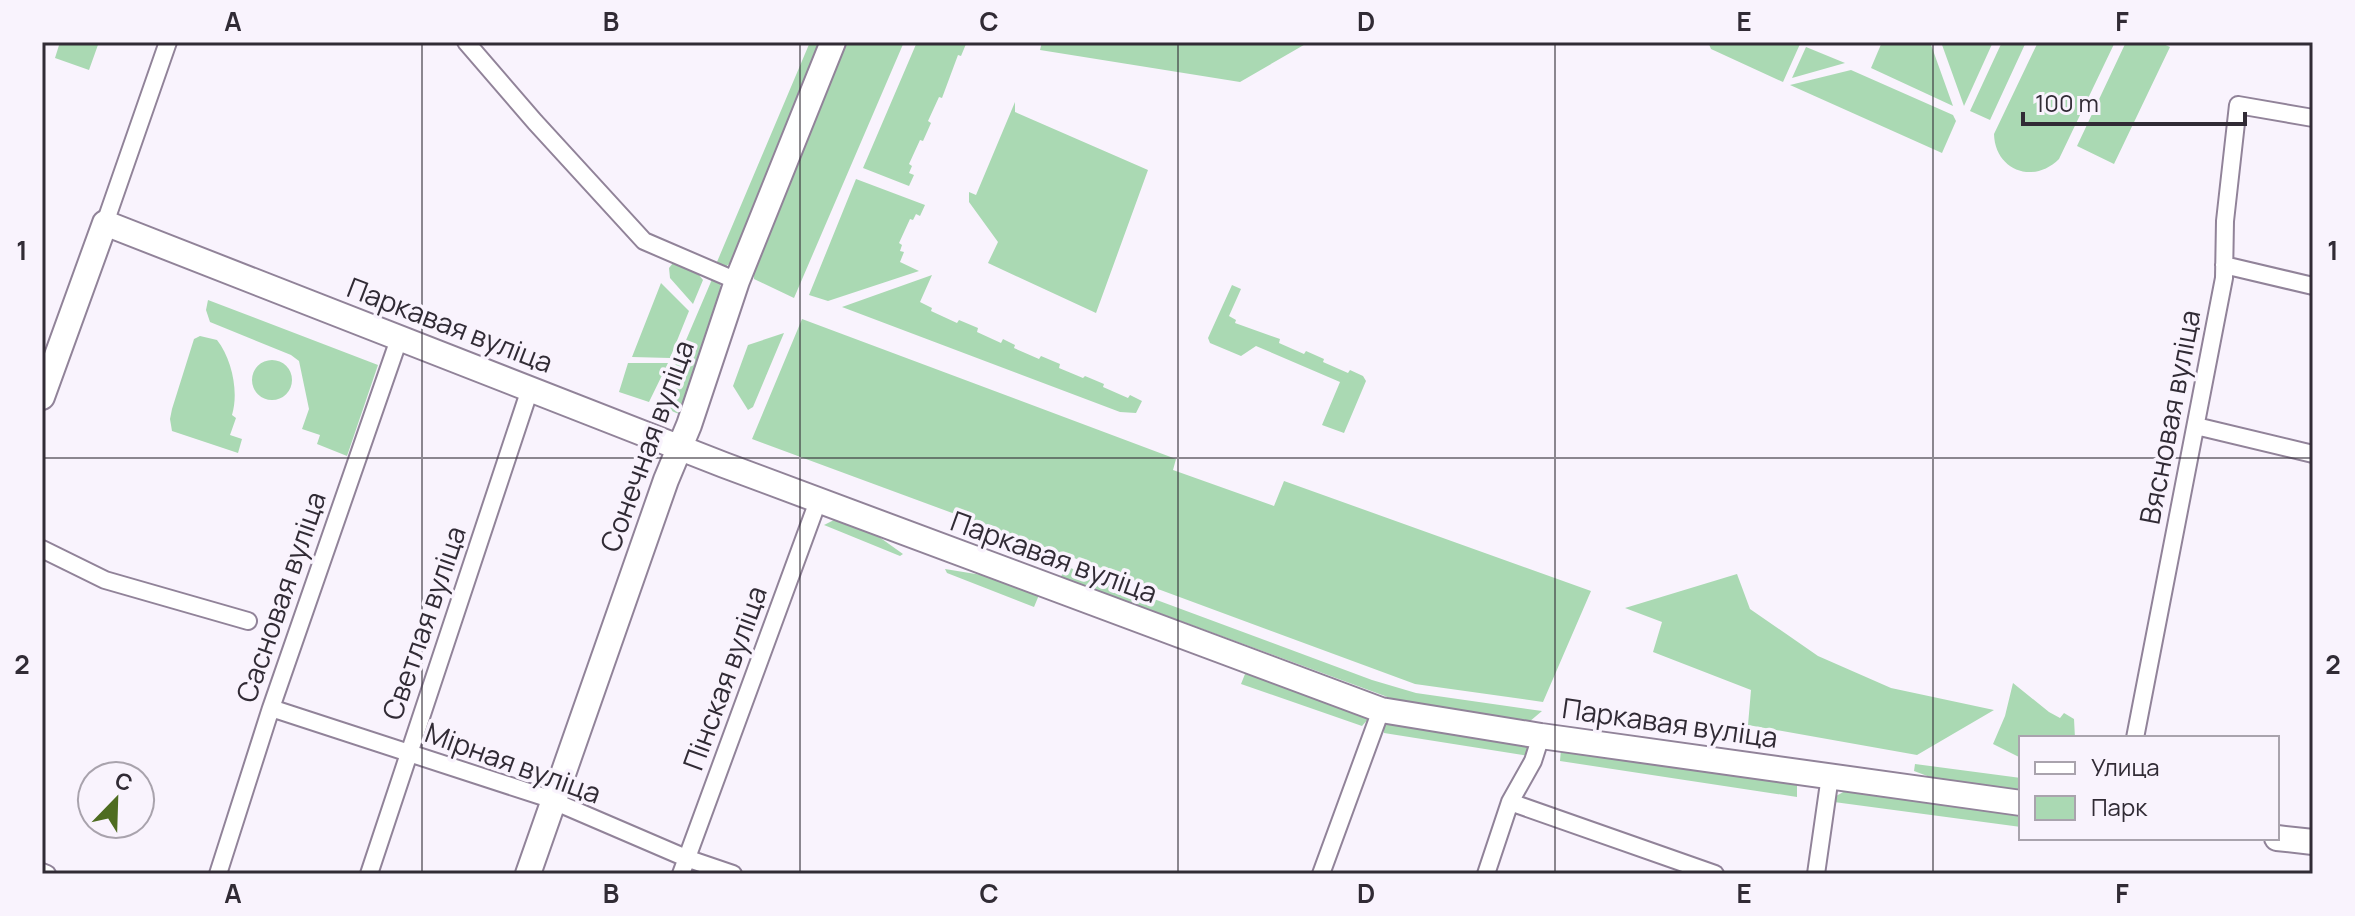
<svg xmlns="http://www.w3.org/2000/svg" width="2355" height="916" viewBox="0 0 2355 916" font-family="Manrope,sans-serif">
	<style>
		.green { fill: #aad9b3 }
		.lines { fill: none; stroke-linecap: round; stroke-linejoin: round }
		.street-casing { stroke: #918399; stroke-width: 20 }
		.secondary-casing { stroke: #918399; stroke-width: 28 }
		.street { stroke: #fff; stroke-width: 16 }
		.secondary { stroke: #fff; stroke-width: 24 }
		.grid { fill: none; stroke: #312b35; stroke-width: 2; stroke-opacity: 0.55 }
		.labels { text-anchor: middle; stroke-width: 7; stroke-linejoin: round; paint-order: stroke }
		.street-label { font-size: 28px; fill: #312b35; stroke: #f9f3fd }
		.neatline { fill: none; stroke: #312b35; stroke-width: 3 }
		.grid-label { font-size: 26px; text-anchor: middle; font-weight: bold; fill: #312b35 }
	</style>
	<rect width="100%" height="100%" fill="#f9f3fd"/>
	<!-- green -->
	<path class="green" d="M60,42H99L89,70L55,58Z
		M810,42H819L820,48L734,260L723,269H714Z
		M845,42H904L794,298L754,279V263L814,111Z
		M917,42H963L966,44L961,56L958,55L942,98L939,97L928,121L931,123L923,141L920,140L909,164L912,166L909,173L914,175L909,186L863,168Z
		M1042,42H1309L1240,82L1040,50Z
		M1708,42H1795L1800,44L1783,82L1711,49Z
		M1882,42H1930L1953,106L1871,68Z
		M1941,42H1993L1964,106Z
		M2002,42H2026L1990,120L1970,111Z
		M2038,42H2115L2059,159C2033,185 1995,170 1994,134Z
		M2126,42H2159L2170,47L2114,164L2077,146Z
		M1806,47L1845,63L1792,78Z
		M1851,70L1953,115L1956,121L1942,153L1790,85Z
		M1015,102V112L1148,170L1096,313L988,263L998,242L969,202V192L976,195Z
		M856,179L925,205L920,216L916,214L913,220L910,219L899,243L902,245L900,251L904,252L900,262L919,271L828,301L809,295Z
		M673,263L699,275L703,280L693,304L670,278L669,268Z
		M932,275L920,302L932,308L931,311L957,323L959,320L978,328L977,332L1001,343L1003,339L1015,345L1014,348L1039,359L1041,356L1060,364L1059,368L1083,378L1085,376L1104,384L1103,387L1128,398L1130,395L1142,401L1136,413L1120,412L842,307Z
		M713,277L719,279L723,297L679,414L659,406L660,401Z
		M661,283L689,311L670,358L632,357Z
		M1232,285L1241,289L1229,316L1236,320L1235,323L1280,339L1279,343L1304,354L1306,351L1324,359L1323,362L1348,373L1350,370L1363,376L1366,381L1344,433L1322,425L1340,382L1256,346L1241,356L1210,343L1208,338Z
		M208,300L378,365L347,456L317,444L320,435L302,429L309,409L299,361L291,355L210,322L206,310Z
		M802,319L1176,459L1173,470L1274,506L1284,481L1591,591L1543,702L1415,684L752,439Z
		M784,333L753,407L748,410L733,386L748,345Z
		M200,336L217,340C232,359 239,392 232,415L236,418L230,435L242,439L238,453L172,431L170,419L172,409L194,339Z
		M252 380a20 20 0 1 1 40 0a20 20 0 1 1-40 0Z
		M628,363H668L649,402L619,392Z
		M840,517L875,534L903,554L900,556L824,525Z
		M1065,566L1372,680L1416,693L1542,711L1529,722L1418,706L1393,699L1061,577Z
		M945,569L988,576L1039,595L1034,607L947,573Z
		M1737,574L1750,609L1818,656L1891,688L1994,710L1917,755L1748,725L1751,690L1653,652L1662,622L1625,608Z
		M1245,674H1254L1370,717L1362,726L1241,684Z
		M2013,683L2049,712L2060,718L2064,713L2074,719L2075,738H2021V758L1993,744L2005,716Z
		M1390,721L1531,744L1529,756L1384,733V724Z
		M1561,749L1797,783V797L1560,761Z
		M1915,764L2021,778V790L1938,780L1914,771Z
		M1847,790L2021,814V827L1834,802L1836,796Z"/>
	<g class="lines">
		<defs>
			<path id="street" d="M466,42L535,122L644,241L737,281
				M105,223L168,42
				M2224,265L2313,286
				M2196,426L2313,454
				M42,549L105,580L248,621
				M271,708L544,797L686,858L733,874
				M2135,738L2224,278L2225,221L2238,105L2313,118
				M1510,802L1715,874
				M42,872L47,874
				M218,874L271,708L399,339
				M369,874L530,389
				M681,874L818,501
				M1321,874L1381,710
				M1486,874L1510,802L1533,761L1541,736
				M1816,874L1830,776"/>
			<path id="secondary" d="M42,397L105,223L724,465L1381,710L1541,736L2021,803
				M2277,838L2313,842
				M528,874L666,480L689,425L737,281L833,42"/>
		</defs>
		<!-- street casing -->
		<use href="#street" class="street-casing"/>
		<!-- secondary casing -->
		<use href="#secondary" class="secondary-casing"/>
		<!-- street -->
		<use href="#street" class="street"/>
		<!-- secondary -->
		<use href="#secondary" class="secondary"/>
	</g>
	<!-- grid -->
	<path class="grid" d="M422,42V874M800,42V874M1178,42V874M1555,42V874M1933,42V874M42,458H2313"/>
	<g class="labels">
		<!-- street labels -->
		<g class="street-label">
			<text transform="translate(450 325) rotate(21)" y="10">Паркавая вуліца</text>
			<text transform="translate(2170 417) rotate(-79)" y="10">Вясновая вуліца</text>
			<text transform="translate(647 446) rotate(-70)" y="10">Сонечная вуліца</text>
			<text transform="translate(1054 557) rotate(20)" y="10">Паркавая вуліца</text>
			<text transform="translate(281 597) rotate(-71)" y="10">Сасновая вуліца</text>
			<text transform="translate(424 623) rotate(-71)" y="10">Светлая вуліца</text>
			<text transform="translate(725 678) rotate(-70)" y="10">Пінская вуліца</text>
			<text transform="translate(1670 723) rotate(8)" y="10">Паркавая вуліца</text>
			<text transform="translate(513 763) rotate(20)" y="10">Мірная вуліца</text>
		</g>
	</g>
	<!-- border -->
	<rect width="2355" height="916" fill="none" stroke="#f9f3fd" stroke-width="88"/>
	<!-- legend -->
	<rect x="2019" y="736" width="260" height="104" fill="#f9f3fd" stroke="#a9a3ad" stroke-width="2"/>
	<rect x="2035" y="762" width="40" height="12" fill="#ffffff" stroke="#a9a3ad" stroke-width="2"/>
	<text x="2091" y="776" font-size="24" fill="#312b35">Улица</text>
	<rect x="2035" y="796" width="40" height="24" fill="#aad9b3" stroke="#a9a3ad" stroke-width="2"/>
	<text x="2091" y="816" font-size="24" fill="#312b35">Парк</text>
	<!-- north arrow -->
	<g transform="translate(116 800) rotate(23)"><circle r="38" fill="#f9f3fd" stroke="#a9a3ad" stroke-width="2"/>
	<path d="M0-6L14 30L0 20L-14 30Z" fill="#4e6c20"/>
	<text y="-12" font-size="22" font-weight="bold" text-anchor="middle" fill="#312b35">С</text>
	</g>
	<!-- scale -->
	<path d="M2023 112v12h222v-12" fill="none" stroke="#312b35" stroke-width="4"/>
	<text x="2035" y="112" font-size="24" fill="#312b35" stroke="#f9f3fd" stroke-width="6" paint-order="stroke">100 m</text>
	<rect x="44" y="44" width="2267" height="828" class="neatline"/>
	<g class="grid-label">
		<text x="233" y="31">A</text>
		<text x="611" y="31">B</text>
		<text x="989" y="31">C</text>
		<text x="1366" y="31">D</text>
		<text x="1744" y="31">E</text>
		<text x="2122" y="31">F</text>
		<text x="22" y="260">1</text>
		<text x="2333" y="260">1</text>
		<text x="22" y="674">2</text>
		<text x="2333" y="674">2</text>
		<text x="233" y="903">A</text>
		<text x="611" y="903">B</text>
		<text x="989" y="903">C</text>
		<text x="1366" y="903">D</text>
		<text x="1744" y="903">E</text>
		<text x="2122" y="903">F</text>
	</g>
</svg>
